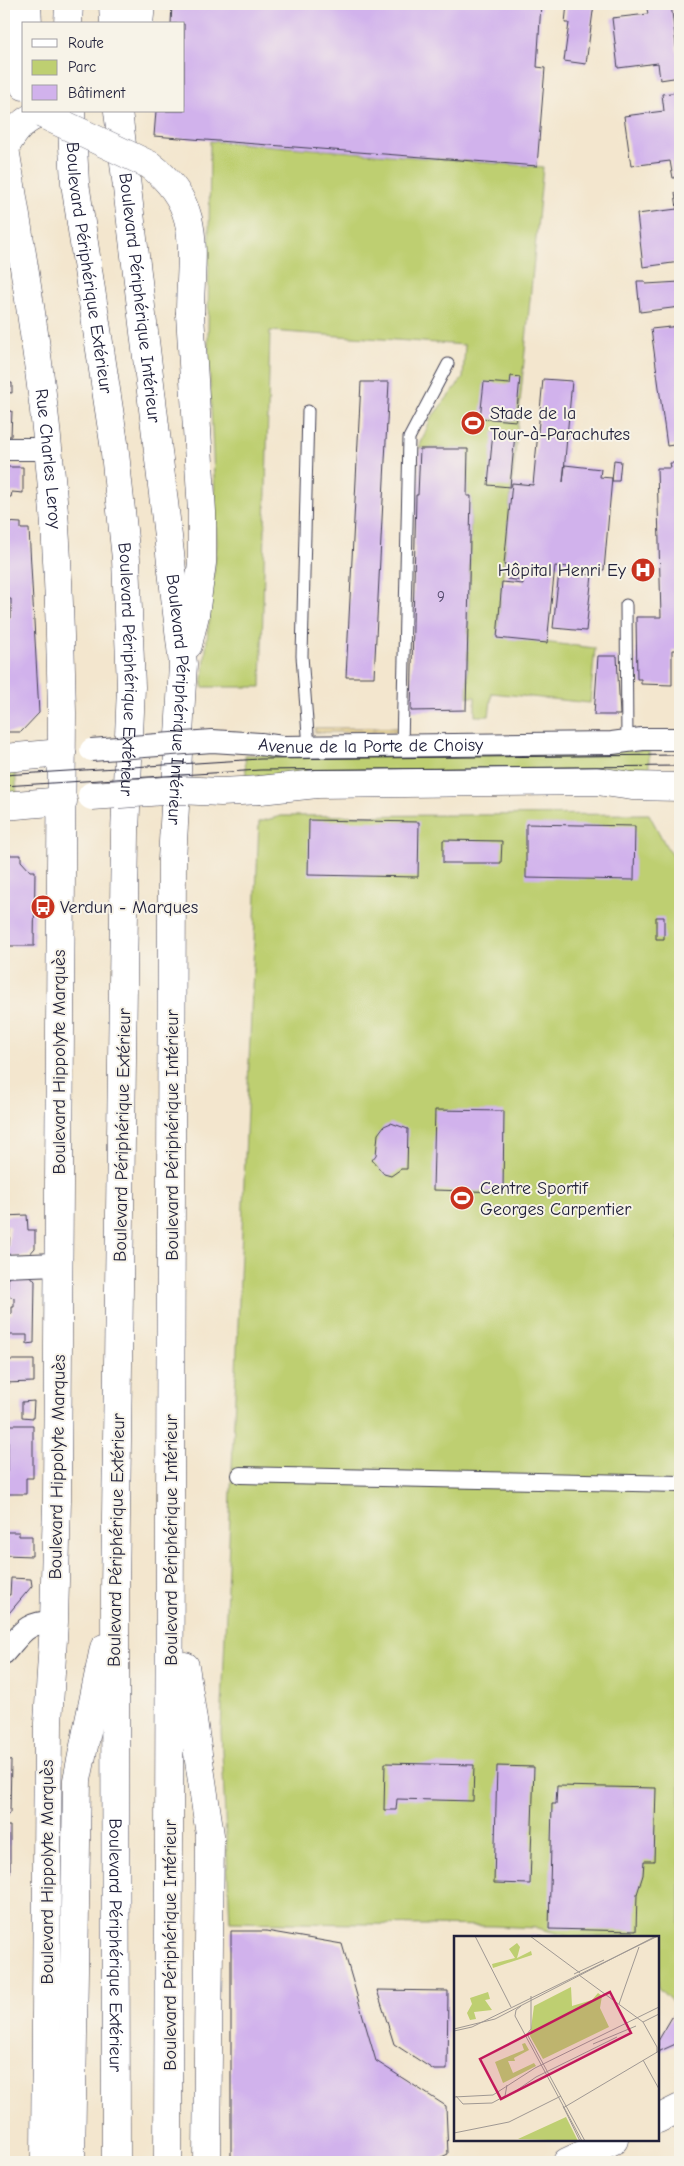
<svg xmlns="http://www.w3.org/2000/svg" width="684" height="2166" viewBox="0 0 684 2166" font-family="'Comic Neue',sans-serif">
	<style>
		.green { fill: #becf71; stroke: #707856 }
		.sand { fill: #eeda9e; stroke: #887e6c }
		.building { fill: #d1b2ec }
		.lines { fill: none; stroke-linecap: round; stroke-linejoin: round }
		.service-casing { stroke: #413f51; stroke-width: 13 }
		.pedestrian-casing { stroke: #413f51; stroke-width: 18 }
		.minor-casing { stroke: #413f51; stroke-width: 24 }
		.secondary-casing { stroke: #413f51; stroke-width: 29 }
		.primary-casing { stroke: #413f51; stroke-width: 29 }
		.trunk-casing { stroke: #413f51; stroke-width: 29 }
		.motorway-casing { stroke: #413f51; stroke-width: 29 }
		.service { stroke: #fff; stroke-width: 11 }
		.pedestrian { stroke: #fff; stroke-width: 16 }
		.minor { stroke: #fff; stroke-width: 22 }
		.secondary { stroke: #fff; stroke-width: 28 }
		.primary { stroke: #fff; stroke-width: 28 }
		.trunk { stroke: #fff; stroke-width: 28 }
		.motorway { stroke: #fff; stroke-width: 28 }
		.tram { stroke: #22223b; stroke-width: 1 }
		.minor-bridge-casing { stroke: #413f51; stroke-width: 24; stroke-linecap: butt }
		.secondary-bridge-casing { stroke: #413f51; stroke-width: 29; stroke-linecap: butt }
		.trunk-bridge-casing { stroke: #413f51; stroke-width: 29; stroke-linecap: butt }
		.minor-bridge { stroke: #fff; stroke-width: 22 }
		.secondary-bridge { stroke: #fff; stroke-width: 28 }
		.trunk-bridge { stroke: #fff; stroke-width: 28 }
		.labels { text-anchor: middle; stroke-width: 4; stroke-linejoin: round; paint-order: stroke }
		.number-label { font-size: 15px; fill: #4e4667 }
		.street-label { font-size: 18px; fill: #22223b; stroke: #f7f3e8 }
		.poi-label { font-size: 18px; fill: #22223b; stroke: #f7f3e8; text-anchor: start }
		.inset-road { fill: none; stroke: #9f9893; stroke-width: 1 }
		.view { fill: #c2185b; fill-opacity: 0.15; stroke: #c2185b; stroke-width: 2.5 }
		.inset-edge { fill: none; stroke: #22223b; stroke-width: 2.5 }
	</style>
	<rect width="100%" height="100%" fill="#f7f3e8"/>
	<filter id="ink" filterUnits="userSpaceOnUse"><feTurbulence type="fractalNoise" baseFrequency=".02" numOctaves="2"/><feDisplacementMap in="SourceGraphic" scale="10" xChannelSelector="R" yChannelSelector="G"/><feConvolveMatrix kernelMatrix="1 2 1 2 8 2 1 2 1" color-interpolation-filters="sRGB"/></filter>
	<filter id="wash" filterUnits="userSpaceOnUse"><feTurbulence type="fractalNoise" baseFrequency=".0096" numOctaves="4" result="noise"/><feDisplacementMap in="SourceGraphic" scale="20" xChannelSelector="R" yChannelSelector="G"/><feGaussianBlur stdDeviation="1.12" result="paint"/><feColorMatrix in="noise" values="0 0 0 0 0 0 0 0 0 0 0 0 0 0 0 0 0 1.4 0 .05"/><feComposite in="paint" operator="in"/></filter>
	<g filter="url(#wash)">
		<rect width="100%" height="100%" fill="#f3e6ce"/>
		<!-- green -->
		<path class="green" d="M210,141L543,167L497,637L595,648L590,703L492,693L489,716H475V697H467L471,497L467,496L468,449L419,448L431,418L463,378L465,345L270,331L261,687H202L217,544L208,340Z
			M649,750V771L246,776L245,755Z
			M15,763L17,797H4V764Z
			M649,814L666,846L680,865V2009L658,1988V1937H570L538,1928L494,1926L230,1922L221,1731L259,822L281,816Z"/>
		<!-- sand -->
		<path class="sand" d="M315,728H399V732H315Z"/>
		<g id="blocks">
			<!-- building -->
			<path class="building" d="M172,4H541L537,67L545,68L537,166L154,136L156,111H184V24H171Z
				M567,4H594L586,64L564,61L569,23H565Z
				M646,4H671L680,77L660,80L658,63L618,68L612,18L648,14Z
				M680,92V177L673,178L670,161L631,166L624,116L664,111L662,94Z
				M680,191V262L643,267L637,214L677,209L675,192Z
				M637,281H645L646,284L680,282V307L640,312Z
				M680,326V444L667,446L651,329Z
				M511,376L520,377L516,421L480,418L484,382L510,384Z
				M543,379L572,381L563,482L565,465L601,469L600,477L612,478L604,570L582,568L581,574L592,575L586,631L553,628L559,572L570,573V567L555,566L547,643L497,638L502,582L523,584V581L507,579L508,566L504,565L512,483L533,485Z
				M361,382H389L374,677H346Z
				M4,383H12V393L4,392Z
				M4,411H12L11,436H4Z
				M493,432L515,434L510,487L488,485Z
				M420,449H468L467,496H471L466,710L411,711L416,495H418Z
				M614,460L621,461L619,481H612Z
				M670,463H680V650H672V685L641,684V679H637L636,617H661L657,468H671Z
				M4,467H23V493L12,492L11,497H6Z
				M4,522L21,523V529H29L39,713L21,732H4V665L7,666V649H4V618H11V599H4Z
				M598,656H617L620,715H594Z
				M309,820L419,822L418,877L308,875Z
				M526,824L635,826L634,880L526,878Z
				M443,840L502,841L501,863H443Z
				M4,855H21V861L30,871H35L34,946H4Z
				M656,917H664V939H656Z
				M435,1110L504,1111L503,1192L433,1190Z
				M391,1123L408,1129L407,1169H401L391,1176L384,1174L372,1160L376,1155L378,1134L384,1126Z
				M27,1215L28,1230H35V1248L28,1256L4,1257V1246H9L10,1226H4V1216Z
				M29,1274L35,1281L34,1343L27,1344V1335H4V1320H9L8,1315L12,1314V1307H14V1298L8,1296V1275Z
				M6,1360H34V1382L4,1383V1377H6V1372H4Z
				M34,1401L33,1418L22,1417V1402Z
				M8,1425H33V1478H26V1494H4V1472H8Z
				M6,1532H19V1536H32V1556L5,1555Z
				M11,1578L31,1579L32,1586L4,1619V1595H10Z
				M4,1756L11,1761L10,1813L4,1818Z
				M385,1763L474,1765L473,1801L397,1799L396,1810H384Z
				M497,1766L534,1767L530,1884L494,1883Z
				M557,1786L656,1788L654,1861H644L643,1875L637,1894L636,1931L549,1929L552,1804H556Z
				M4,1826H10V1874L4,1880Z
				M231,1931H266L342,1944L376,2061L446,2106L448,2154L431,2162H231Z
				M498,1935L543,1936V1937H498Z
				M377,1990L448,1991L447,2070H434L394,2044Z
				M678,2007L680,2009V2042L658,2052V2041Z"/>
		</g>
	</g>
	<g filter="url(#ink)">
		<use href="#blocks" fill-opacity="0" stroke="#413f51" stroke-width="1"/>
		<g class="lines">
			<defs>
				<path id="service" d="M308,411L302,656L309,747
					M626,605L627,741
					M402,746L409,438L448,364"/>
				<path id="pedestrian" d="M240,1475L680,1484"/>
				<g id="minor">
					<path d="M4,449H49"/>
					<path id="s1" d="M260,744L283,747L612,743L642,739H680"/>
					<path d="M4,1266L58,1264"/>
					<path d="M4,1653C22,1633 25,1622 54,1622"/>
				</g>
				<path id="secondary" d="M260,790L317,784L597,781L632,786L680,787
					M658,2119L680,2108
					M567,2162L614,2140"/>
				<g id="primary">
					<path id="s2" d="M5,148C21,248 38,347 48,448C58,536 60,624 62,713L57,1500L54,1622L48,1723L45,2162"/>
					<path d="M4,758L62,753"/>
					<path d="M4,806L63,801"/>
				</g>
				<g id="trunk">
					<path d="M6,4L12,54L24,86"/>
					<path d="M27,4L28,24"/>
					<path d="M113,4L114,24"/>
					<path d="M68,24L69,4"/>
					<path id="s3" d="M71,111L75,183L114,443L126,559L131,687L125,833L115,1593L116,2162"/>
					<path id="s4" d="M118,111L183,664L172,860L168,2162"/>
					<path d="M5,148C13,133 24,117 42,114L40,111"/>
					<path d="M188,645L195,615L202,563V512L190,314"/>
					<path d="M185,1666L210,1835L207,2162"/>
					<path d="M71,2162L77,1780L104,1648"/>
				</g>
				<path id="motorway" d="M139,24L141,4"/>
			</defs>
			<!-- service casing -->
			<use href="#service" class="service-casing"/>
			<!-- pedestrian casing -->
			<use href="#pedestrian" class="pedestrian-casing"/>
			<!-- minor casing -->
			<use href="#minor" class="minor-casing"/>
			<!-- secondary casing -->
			<use href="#secondary" class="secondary-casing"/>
			<!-- primary casing -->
			<use href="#primary" class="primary-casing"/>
			<!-- trunk casing -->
			<use href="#trunk" class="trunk-casing"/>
			<!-- motorway casing -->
			<use href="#motorway" class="motorway-casing"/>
			<!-- service -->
			<use href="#service" class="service"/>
			<!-- pedestrian -->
			<use href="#pedestrian" class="pedestrian"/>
			<!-- minor -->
			<use href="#minor" class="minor"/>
			<!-- secondary -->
			<use href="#secondary" class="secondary"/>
			<!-- primary -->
			<use href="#primary" class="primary"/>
			<!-- trunk -->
			<use href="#trunk" class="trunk"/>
			<!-- motorway -->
			<use href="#motorway" class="motorway"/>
			<!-- tram -->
			<path class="tram" d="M4,775L260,759L680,755
				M4,786L260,770L680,766"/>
			<defs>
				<path id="minor-bridge" d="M91,750L212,741L260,744"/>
				<path id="secondary-bridge" d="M92,796L178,790L221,792L260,790"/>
				<path id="trunk-bridge" d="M42,114L150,165C205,207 190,253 190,314"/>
			</defs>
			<!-- minor-bridge casing -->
			<use href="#minor-bridge" class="minor-bridge-casing"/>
			<!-- secondary-bridge casing -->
			<use href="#secondary-bridge" class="secondary-bridge-casing"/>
			<!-- trunk-bridge casing -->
			<use href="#trunk-bridge" class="trunk-bridge-casing"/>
			<!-- minor-bridge -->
			<use href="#minor-bridge" class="minor-bridge"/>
			<!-- secondary-bridge -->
			<use href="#secondary-bridge" class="secondary-bridge"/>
			<!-- trunk-bridge -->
			<use href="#trunk-bridge" class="trunk-bridge"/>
		</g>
	</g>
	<!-- icons -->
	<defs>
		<symbol id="stadium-disc" viewBox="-11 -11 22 22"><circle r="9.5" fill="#c8321e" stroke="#f7f3e8"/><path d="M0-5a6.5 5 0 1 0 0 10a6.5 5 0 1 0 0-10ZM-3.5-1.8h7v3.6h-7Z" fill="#fff"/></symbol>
		<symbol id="hospital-disc" viewBox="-11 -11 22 22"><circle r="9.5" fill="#c8321e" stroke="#f7f3e8"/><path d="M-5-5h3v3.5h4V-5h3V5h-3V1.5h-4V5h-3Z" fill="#fff"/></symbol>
		<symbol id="bus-disc" viewBox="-11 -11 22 22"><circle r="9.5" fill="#c8321e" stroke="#f7f3e8"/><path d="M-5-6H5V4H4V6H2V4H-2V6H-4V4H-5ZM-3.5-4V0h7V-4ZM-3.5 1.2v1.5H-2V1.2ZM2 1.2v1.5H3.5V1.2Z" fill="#fff"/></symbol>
	</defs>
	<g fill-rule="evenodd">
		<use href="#stadium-disc" x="459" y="409" width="28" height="28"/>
		<use href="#hospital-disc" x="629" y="556" width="28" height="28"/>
		<use href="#bus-disc" x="29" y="893" width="28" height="28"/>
		<use href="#stadium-disc" x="448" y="1184" width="28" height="28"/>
	</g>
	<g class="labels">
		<!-- number labels -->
		<g class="number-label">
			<text x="441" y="602">9</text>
		</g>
		<!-- street labels -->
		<g class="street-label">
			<text dy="6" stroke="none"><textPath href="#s3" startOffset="158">Boulevard Périphérique Extérieur</textPath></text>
			<text dy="6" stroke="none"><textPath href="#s4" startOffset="188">Boulevard Périphérique Intérieur</textPath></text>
			<text dy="6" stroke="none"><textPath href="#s2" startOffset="314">Rue Charles Leroy</textPath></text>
			<text dy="6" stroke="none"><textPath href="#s3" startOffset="562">Boulevard Périphérique Extérieur</textPath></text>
			<text dy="6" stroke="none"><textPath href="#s4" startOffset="592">Boulevard Périphérique Intérieur</textPath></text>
			<text dy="6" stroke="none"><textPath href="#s1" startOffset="111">Avenue de la Porte de Choisy</textPath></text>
			<text transform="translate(59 1062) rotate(-90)" y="6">Boulevard Hippolyte Marquès</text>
			<text transform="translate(122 1135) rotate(-89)" y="6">Boulevard Périphérique Extérieur</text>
			<text transform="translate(172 1135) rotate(-90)" y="6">Boulevard Périphérique Intérieur</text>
			<text transform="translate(57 1467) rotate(-89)" y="6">Boulevard Hippolyte Marquès</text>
			<text transform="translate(116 1540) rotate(-89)" y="6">Boulevard Périphérique Extérieur</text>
			<text transform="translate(171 1540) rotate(-90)" y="6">Boulevard Périphérique Intérieur</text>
			<text transform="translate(47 1872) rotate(-90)" y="6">Boulevard Hippolyte Marquès</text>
			<text dy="6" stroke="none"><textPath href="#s3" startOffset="1838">Boulevard Périphérique Extérieur</textPath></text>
			<text transform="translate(170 1945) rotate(-90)" y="6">Boulevard Périphérique Intérieur</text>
		</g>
		<!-- poi labels -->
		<g class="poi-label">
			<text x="490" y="419">Stade de la<tspan x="490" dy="21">Tour-à-Parachutes</tspan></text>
			<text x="626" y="576" text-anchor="end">Hôpital Henri Ey</text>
			<text x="60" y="913">Verdun - Marques</text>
			<text x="480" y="1194">Centre Sportif<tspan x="480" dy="21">Georges Carpentier</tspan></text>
		</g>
	</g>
	<!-- overview -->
	<g transform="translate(454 1936)">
		<rect width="205" height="205" fill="#f3e6ce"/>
		<path d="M63,7L66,11L63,22L77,15L78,19L39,32L38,28L61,22L55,13ZM117,51L118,70L138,64L144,57L148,60L146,72L155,91L89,123L76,100L80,70ZM34,56L36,63L41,62L31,64L38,74L20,76L22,83L16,84L13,77L18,68L16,62ZM71,107L75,114L60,122L61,125H54L59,137L80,127L82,130L49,147L41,126L70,114L68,108ZM112,181L124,205L64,203Z" fill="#becf71"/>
		<path class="inset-road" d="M21,0L57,71M76,0L126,37M120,38L150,24M125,39L189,86L203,111V116M77,60V93L73,98L131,205M165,68L185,11M67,70L62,74L61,80L128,205M189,86L205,78M0,93L41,83L202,0M0,95L18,91L204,0M139,108L182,90M189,124L205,153M56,159L82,141L163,101M2,160L9,168L38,167L51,160L53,149M0,161L39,159L81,132L205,71M109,170L126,205M109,172L205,115M0,197L55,186L107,160"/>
		<path class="view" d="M156,56L177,97L47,163L26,123Z"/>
		<rect width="205" height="205" class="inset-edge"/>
	</g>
	<!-- margin -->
	<rect width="684" height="2166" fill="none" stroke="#f7f3e8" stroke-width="20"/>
	<!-- legend -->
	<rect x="22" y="22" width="162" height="90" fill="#f7f3e8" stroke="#a29fa3"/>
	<rect x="32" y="39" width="25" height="8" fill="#ffffff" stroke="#a29fa3"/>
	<text x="68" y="48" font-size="15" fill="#22223b">Route</text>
	<rect x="32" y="60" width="25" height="15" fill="#becf71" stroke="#a29fa3"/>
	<text x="68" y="72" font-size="15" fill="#22223b">Parc</text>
	<rect x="32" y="85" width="25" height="15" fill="#d1b2ec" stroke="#a29fa3"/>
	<text x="68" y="98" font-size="15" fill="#22223b">Bâtiment</text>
</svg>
